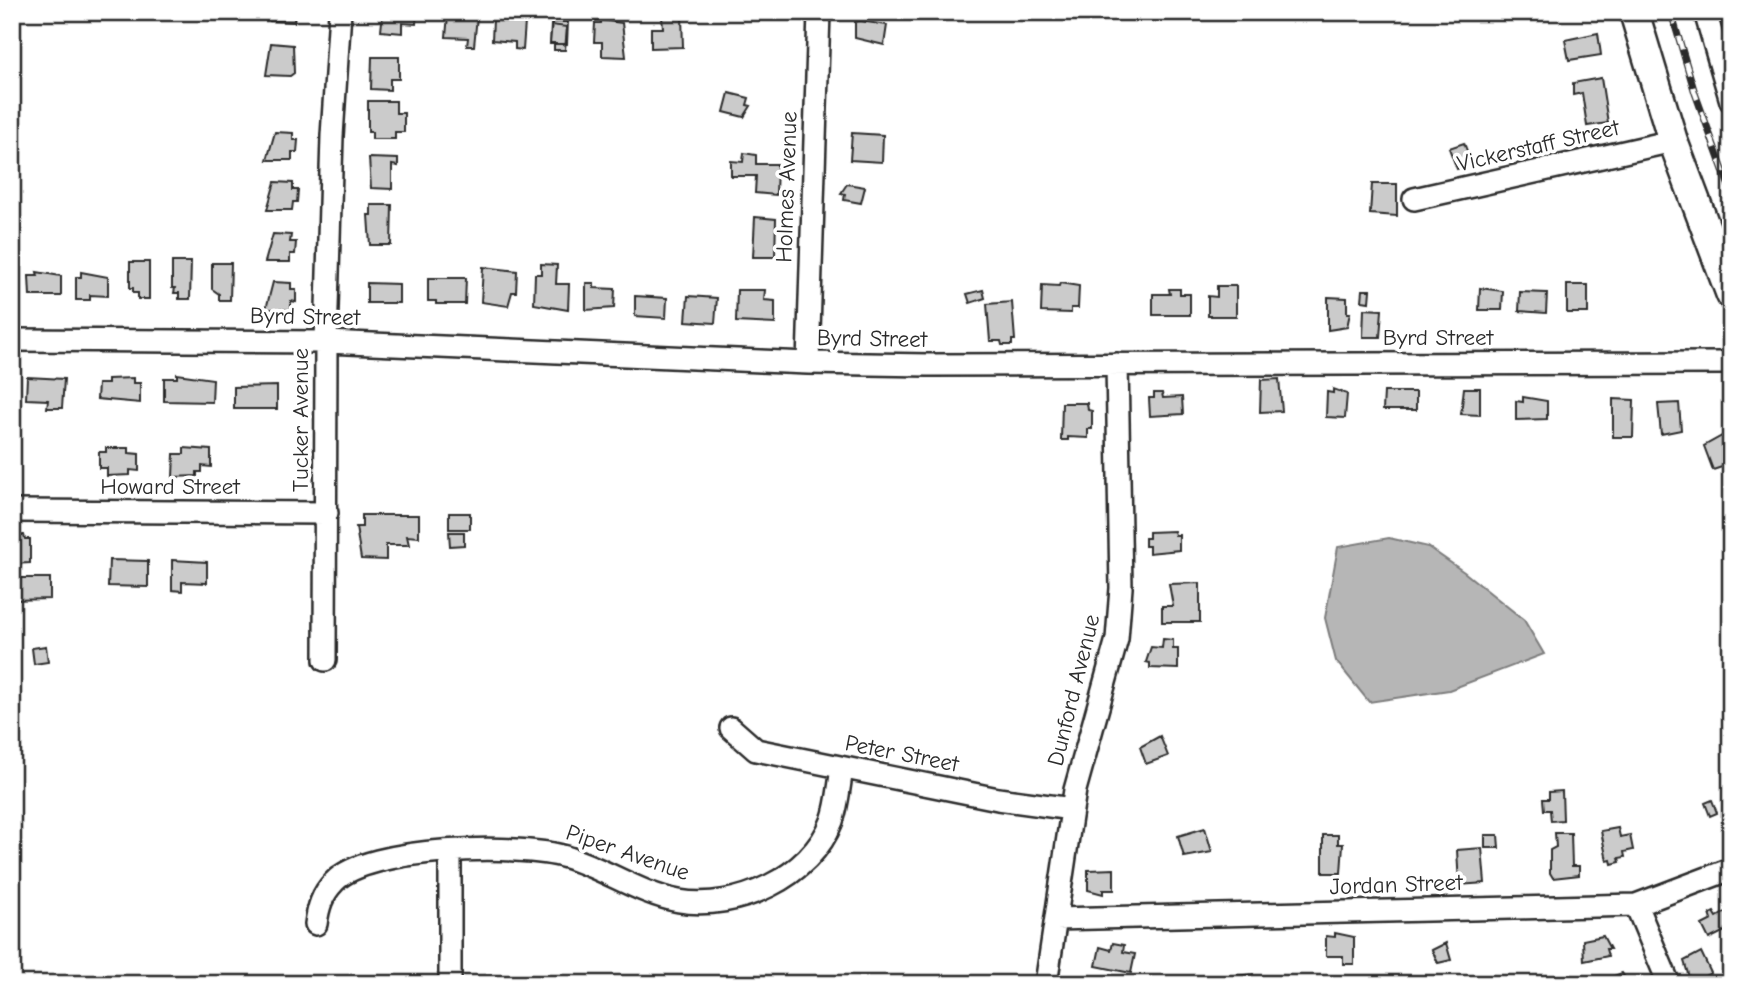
<svg xmlns="http://www.w3.org/2000/svg" width="1743" height="996" viewBox="0 0 1743 996" font-family="'Comic Neue',sans-serif">
	<style>
		.green { fill: #e0e0e0; stroke: #868686; stroke-width: 2 }
		.water { fill: #b6b6b6; stroke: #7e7e7e; stroke-width: 2 }
		.building { fill: #cbcbcb; stroke: #2b2b2b; stroke-width: 2 }
		.lines { fill: none; stroke-linecap: round; stroke-linejoin: round }
		.minor-casing { stroke: #2b2b2b; stroke-width: 26 }
		.major-casing { stroke: #2b2b2b; stroke-width: 33 }
		.minor { stroke: #fff; stroke-width: 21 }
		.major { stroke: #fff; stroke-width: 28 }
		.rail-casing { stroke: #2b2b2b; stroke-width: 7 }
		.rail { stroke: #fff; stroke-width: 4.5; stroke-dasharray: 13; stroke-linecap: butt }
		.labels { text-anchor: middle; stroke-width: 7; stroke-linejoin: round; paint-order: stroke }
		.street-label { font-size: 23px; fill: #2b2b2b; stroke: #fff }
	</style>
	<rect width="100%" height="100%" fill="#fff"/>
	<filter id="ink" filterUnits="userSpaceOnUse"><feTurbulence type="fractalNoise" baseFrequency=".0143" numOctaves="2"/><feDisplacementMap in="SourceGraphic" scale="14" xChannelSelector="R" yChannelSelector="G"/><feConvolveMatrix kernelMatrix="1 2 1 2 8 2 1 2 1" color-interpolation-filters="sRGB"/></filter>
	<g filter="url(#ink)">
		<!-- green -->
		<path class="green" d="M1713,12H1731V71Z"/>
		<!-- water -->
		<path class="water" d="M1389,538L1428,547L1464,572L1524,620L1544,654L1449,690L1369,702L1336,661L1325,618L1338,547Z"/>
		<!-- building -->
		<path class="building" d="M270,12H295L294,22L270,21Z
			M383,12H417L416,24L402,23V33L381,31Z
			M448,14L477,16L474,46H467L468,38L446,37Z
			M682,16L683,47L651,48V28H663L662,17Z
			M510,17L525,22L523,50L515,49V42L492,40L493,20L510,21Z
			M601,20L622,23L626,57L602,56V42H594L595,23H601Z
			M860,21L887,25L884,45L855,38V22Z
			M552,22H568L567,44H550Z
			M551,25L567,27L565,50H554V43H550Z
			M1598,33L1601,55L1569,60L1565,40Z
			M271,43L293,45L294,73L290,76L266,75Z
			M372,57H399V79H390V90L371,89Z
			M1601,78L1608,123L1587,126L1582,93L1573,95V83Z
			M729,93L749,98L747,105L751,106L744,117L724,112Z
			M368,101H396V113H404V132H395V139H372V132H368Z
			M275,132L293,133V140H298L297,152H292V160H267Z
			M852,133L883,135L882,162L850,160Z
			M1464,143L1472,164L1457,169L1449,148Z
			M744,153L756,155V164H777L776,195L755,193L756,176H731V161L743,162Z
			M369,158L398,159V166L392,165V189L371,188Z
			M275,182L293,183V190H298L297,202H293L292,210H267Z
			M847,184L865,187L861,203L844,200L845,194L841,193Z
			M1372,184H1397V216L1370,214Z
			M371,205H392L391,245H370L368,215H371Z
			M755,217L776,219L775,257H753Z
			M273,234L291,235L290,242H296L295,254H290V262H265Z
			M130,262H149V299H138V293H133V288H130Z
			M172,262H191L190,299H179V293H174L175,288H172Z
			M212,263H231L230,300H219V294L212,289Z
			M541,264L557,265L556,284H569L568,310L534,304L535,274H541Z
			M483,267L517,271L516,292H512L508,306L481,302Z
			M37,272L61,276V296H30L29,276H38Z
			M81,272L108,277V296L90,295V300H76V277H81Z
			M428,278H466L465,304H436V301H428Z
			M273,282L291,283V289H296V302L291,301V310L266,309Z
			M367,283L399,284V303H367Z
			M586,283H594V288L615,289L614,308L586,310Z
			M1060,283L1079,286L1078,308H1071V313L1041,312L1042,285L1059,286Z
			M1567,285H1588V313H1567Z
			M1217,286H1236V316H1208V296L1217,297Z
			M1480,288L1503,291L1502,310H1479Z
			M1169,289H1180V294H1190V315H1153V294H1170Z
			M737,290H765L764,300L775,301V324L736,322Z
			M983,290L985,298L970,303L967,294Z
			M1363,290H1370L1369,302L1362,301Z
			M1520,292L1547,293L1546,313L1519,311Z
			M635,296L667,298L666,318L635,316Z
			M688,296L717,298L715,323L686,321Z
			M1328,297L1347,298V313H1350L1347,327L1328,330Z
			M1012,302L1015,340H1012V345H1002L1001,341H990L987,304Z
			M1364,309L1382,310L1380,337H1363Z
			M177,374L213,379L212,402L164,401V378H177Z
			M27,377L64,379L62,408H47L48,400L26,399Z
			M133,378V383H140V403L97,399L98,384H108V379Z
			M1279,379L1282,411L1260,412L1261,380Z
			M277,386V409H234V387Z
			M1464,388H1480V415L1461,414Z
			M1333,389L1347,394L1345,418L1326,417L1327,392L1333,393Z
			M1384,392H1416V410H1383Z
			M1154,393H1162L1163,398L1182,397L1183,414L1150,416L1149,398H1154Z
			M1523,397L1547,401V419L1516,420V401L1523,402Z
			M1613,399L1634,400L1633,437H1613Z
			M1062,403H1087L1088,410L1092,411V429H1088V438L1068,437V440H1061Z
			M1679,403L1681,430L1661,434L1658,404Z
			M1731,431V464L1713,470L1704,446Z
			M106,448H129V453L139,454V471L130,470V475L107,476V468H99V452H106Z
			M184,448L211,450V467L202,466V472H197V476L173,477L174,454H184Z
			M449,513H470V529H449Z
			M362,515H419V537L407,536L409,545H386V560L361,559L356,527H362Z
			M1174,531L1175,535H1179V550L1149,553V546H1145V538H1149V532Z
			M449,532H464V545L450,546Z
			M14,535H24L25,539H30V563L12,564Z
			M109,560L148,561V587L108,586Z
			M172,560L207,562V583L182,582V591L172,590Z
			M12,578H50V599L12,600Z
			M1200,583V622H1162V606H1173L1169,584Z
			M1163,639L1173,640V649H1178V669L1150,668V663L1146,662L1151,647L1162,648Z
			M46,646L48,662L34,664L32,648Z
			M1160,736L1168,756L1146,764L1140,747Z
			M1562,791L1563,820L1551,821L1550,810H1544L1543,799H1549V792Z
			M1712,800L1717,813L1710,816L1705,803Z
			M1205,828L1212,852L1184,857L1178,836Z
			M1618,828L1620,837L1630,835L1633,850L1624,852L1625,857L1619,858L1620,862L1612,864L1611,860L1607,861L1601,831Z
			M1555,833H1571L1572,866H1579V875L1553,878L1550,873V850L1556,847Z
			M1323,835H1338V844H1343L1341,873H1323Z
			M1485,835H1498L1499,848H1485Z
			M1482,848L1485,883L1459,885L1457,850Z
			M1114,869V890H1103V894L1088,890V870Z
			M1714,912L1717,917L1726,912L1731,928L1709,939L1702,925L1712,920L1710,914Z
			M1335,933L1354,937V964H1343V956H1326V936L1335,937Z
			M1603,936L1610,949H1606L1608,956L1584,961L1583,940Z
			M1113,943L1124,945L1123,952L1135,954L1131,973L1096,966L1100,947L1111,950Z
			M1446,943L1451,960L1438,963L1432,950Z
			M1701,952L1711,973L1695,981L1694,978L1690,980L1684,961Z
			M1622,973L1629,984H1604L1608,983L1606,979Z
			M1253,974L1254,984H1226L1225,977Z"/>
		<g class="lines">
			<defs>
				<path id="minor" d="M1705,12L1731,101
					M1414,199L1673,141
					M12,340L326,342L808,363L928,365L1731,363
					M808,363L819,12
					M12,511L327,513
					M325,660L326,342L332,136L340,12
					M731,728L756,750L998,799L1072,809
					M450,851V984
					M1636,905L1669,984
					M1056,919L1636,905L1731,869
					M316,924C318,908 322,894 334,882C367,846 521,843 566,857C604,868 639,894 679,901C737,911 811,877 832,821C838,805 839,785 842,769
					M1046,984L1075,790L1117,639L1121,588L1117,364"/>
				<path id="major" d="M1634,12L1673,141L1731,295"/>
			</defs>
			<!-- minor casing -->
			<use href="#minor" class="minor-casing"/>
			<!-- major casing -->
			<use href="#major" class="major-casing"/>
			<!-- minor -->
			<use href="#minor" class="minor"/>
			<!-- major -->
			<use href="#major" class="major"/>
			<defs>
				<path id="rail" d="M1671,12L1695,93L1731,192"/>
			</defs>
			<!-- rail casing -->
			<use href="#rail" class="rail-casing"/>
			<!-- rail -->
			<use href="#rail" class="rail"/>
		</g>
	</g>
	<g class="labels">
		<!-- street labels -->
		<g class="street-label">
			<text transform="translate(1538 145) rotate(-13)" y="8">Vickerstaff Street</text>
			<text transform="translate(786 187) rotate(-88)" y="8">Holmes Avenue</text>
			<text transform="translate(305 316) rotate(1)" y="8">Byrd Street</text>
			<text x="1438" y="345">Byrd Street</text>
			<text transform="translate(872 338) rotate(1)" y="8">Byrd Street</text>
			<text transform="translate(300 420) rotate(-90)" y="8">Tucker Avenue</text>
			<text x="170" y="494">Howard Street</text>
			<text transform="translate(1073 690) rotate(-76)" y="8">Dunford Avenue</text>
			<text transform="translate(902 753) rotate(11)" y="8">Peter Street</text>
			<text transform="translate(628 852) rotate(19)" y="8">Piper Avenue</text>
			<text transform="translate(1396 884) rotate(-2)" y="8">Jordan Street</text>
		</g>
	</g>
	<!-- margin -->
	<rect width="1743" height="996" fill="none" stroke="#fff" stroke-width="42"/>
	<rect x="21" y="21" width="1701" height="954" fill="none" stroke="#2b2b2b" stroke-width="2.5" filter="url(#ink)"/>
</svg>
